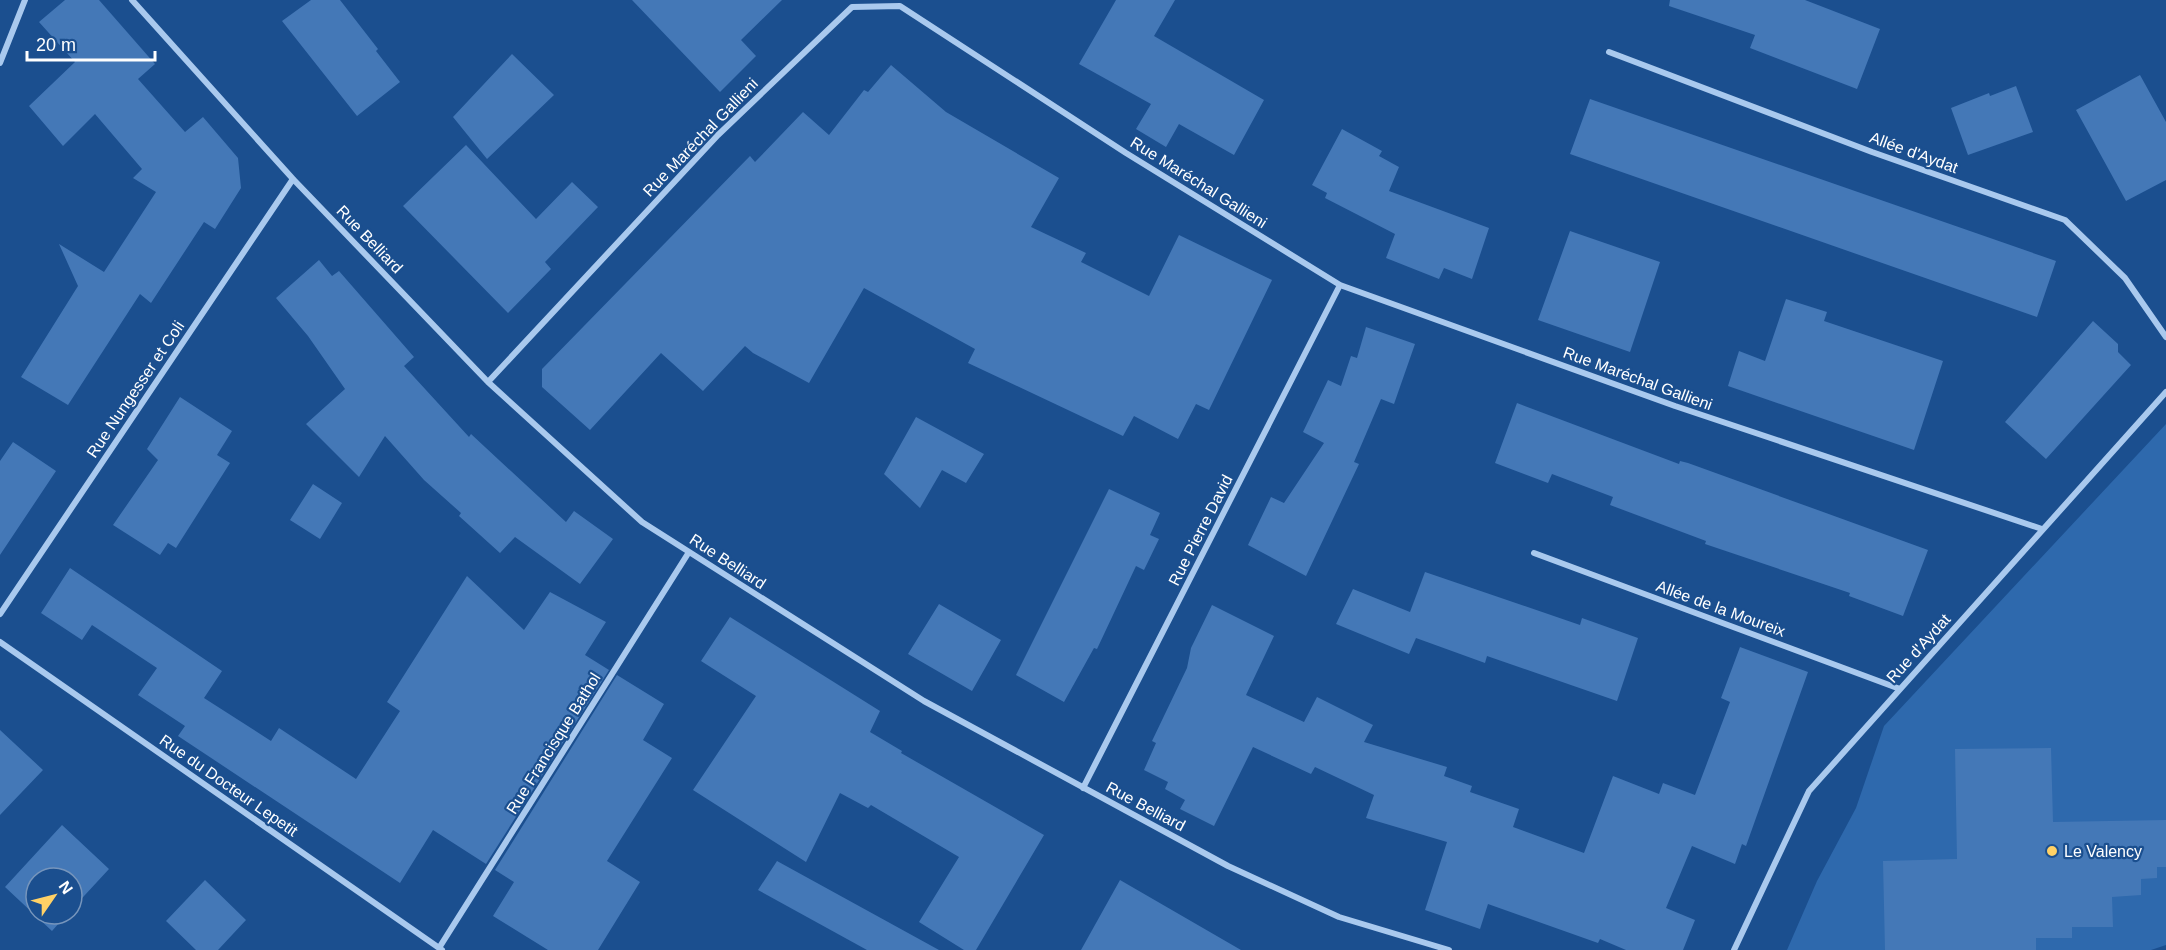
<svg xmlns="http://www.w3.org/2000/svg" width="2166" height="950" viewBox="0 0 2166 950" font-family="Arial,sans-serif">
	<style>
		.green { fill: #2e69ad }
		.building { fill: #4478b7 }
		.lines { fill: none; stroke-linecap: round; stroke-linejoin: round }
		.street { stroke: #a9c9ee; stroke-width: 6 }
		.poi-dot { fill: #ffd166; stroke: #1b4f8f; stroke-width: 2 }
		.labels { text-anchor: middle; stroke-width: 4.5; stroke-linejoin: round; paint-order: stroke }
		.street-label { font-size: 16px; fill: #fff; stroke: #1b4f8f }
		.poi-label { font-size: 16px; fill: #fff; stroke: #1b4f8f; text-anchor: start }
	</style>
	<rect width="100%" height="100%" fill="#1b4f8f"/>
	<!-- green -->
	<path class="green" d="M2166,424V945L2151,950H1787L1817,881L1856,808L1884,726Z"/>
	<!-- building -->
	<path class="building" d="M65,0H99L155,64L138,79L185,132L203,117L238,158L241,188L215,229L204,222L151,303L140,294L68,405L21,377L78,286L59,244L104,272L156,192L133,178L142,169L95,114L63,146L29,106L75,62L39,22Z
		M311,0H340L378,49L376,51L400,82L357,116L282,21Z
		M632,0H782L741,40L756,56L720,92Z
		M1116,0H1175L1154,36L1264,100L1234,155L1179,124L1166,147L1136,129L1151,104L1079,64Z
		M1670,0H1805L1880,29L1857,89L1750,48L1755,35L1669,6Z
		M512,54L554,95L487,159L453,117Z
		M891,65L946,112L1059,178L1031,227L1086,253L1081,262L1149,296L1179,235L1272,280L1209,410L1196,404L1178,439L1134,416L1123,436L968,363L975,349L864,288L809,383L753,353L745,346L703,391L661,353L590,430L542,387V369L750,156L755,162L803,112L829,135L864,90L868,92Z
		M2140,75L2166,122V180L2126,201L2076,110Z
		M2016,86L2033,132L1968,155L1951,108L1989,93L1990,96Z
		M1590,99L2056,261L2037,317L1570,154Z
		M1342,129L1382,151L1379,156L1399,167L1389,191L1489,228L1472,279L1444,268L1439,279L1386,258L1395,234L1325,198L1327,193L1312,185Z
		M466,145L536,219L572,182L598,207L545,262L551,269L508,313L403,206Z
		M1570,231L1660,262L1630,352L1538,320Z
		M319,260L332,276L339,271L414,357L404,366L469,437L471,434L566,522L574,511L613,539L580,584L515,537L500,553L459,516L461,513L424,480L385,436L359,477L306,424L345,389L308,336L276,298Z
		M1786,299L1827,312L1824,321L1943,361L1914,450L1728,386L1739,351L1765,361Z
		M2093,321L2118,344V352L2131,365L2046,459L2005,422Z
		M1366,327L1415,344L1394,404L1381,399L1354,462L1359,464L1306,576L1248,545L1271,497L1284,503L1324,443L1303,432L1328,380L1341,386L1351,356L1357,358Z
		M180,397L232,431L217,455L230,463L176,548L168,543L160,555L113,525L158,460L147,449Z
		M1517,403L1679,464L1680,461L1688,463L1928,550L1903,616L1849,596L1850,593L1705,544L1706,541L1610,505L1613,497L1552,474L1548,483L1495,463Z
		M916,417L984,454L966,483L942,470L920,508L884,474Z
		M13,442L56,471L0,555V461Z
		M313,484L342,503L320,539L290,520Z
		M1109,489L1160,513L1150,535L1159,539L1144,570L1136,566L1097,649L1094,648L1064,702L1016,675Z
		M70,568L222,671L204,698L271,741L279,728L356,779L400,711L387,702L467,576L524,630L550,592L606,622L585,655L609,670L486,864L433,830L400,883L178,736L185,726L138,695L157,668L92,625L82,640L41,613Z
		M1425,572L1580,625L1582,618L1638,638L1617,701L1487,656L1485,663L1416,638L1409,654L1336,624L1353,589L1410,612Z
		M939,604L1001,640L972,691L908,654Z
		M1212,605L1274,636L1246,695L1304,722L1317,697L1373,725L1364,742L1447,767L1444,776L1472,786L1470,792L1519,809L1513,827L1584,853L1613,776L1659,794L1663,783L1695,795L1730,702L1721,698L1740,647L1808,672L1746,846L1742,844L1735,864L1692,846L1666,908L1695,920L1683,950H1626L1600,939L1598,943L1488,904L1480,929L1425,910L1447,842L1366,818L1374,795L1315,767L1311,774L1253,747L1214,826L1180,809L1185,800L1165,789L1168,782L1144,770L1156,743L1152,741L1187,668L1191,648Z
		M730,617L880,711L870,732L902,751L901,753L1044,835L976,950H964L919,922L959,857L871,805L868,808L840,793L806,862L693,790L756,696L701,661Z
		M617,675L664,704L643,740L672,758L607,861L640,882L598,950H548L493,916L514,882L495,870Z
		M0,730L43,770L0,815Z
		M2051,748L2053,822L2166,820V867H2157V878L2141,879V895L2112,897L2113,927H2072V938H2036V950H1885L1883,861L1957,859L1955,749Z
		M62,825L109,869L72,909V878H36V914H67L52,931L5,887Z
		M777,861L939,950H867L758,890Z
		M205,880L246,920L218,950H196L166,921Z
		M1120,880L1241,950H1081Z"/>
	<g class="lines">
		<!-- street -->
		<path class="street" d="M132,0L293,179L488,382L642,522L924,701L1228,866L1339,917L1449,950
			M1609,52L1872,152L2065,220L2125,278L2166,337
			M0,63L25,0
			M488,382L718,135L852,7L900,6L1126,153L1340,285L1675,406L2042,529
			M1534,553L1900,689
			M0,614L293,179
			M0,642L442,950
			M1083,788L1340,285
			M439,948L689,552
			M1734,950L1809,791L2166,392"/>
	</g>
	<!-- markers -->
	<circle class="poi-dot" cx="2052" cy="851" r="6"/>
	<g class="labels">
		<!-- street labels -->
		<g class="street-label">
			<text transform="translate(700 137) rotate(-46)" y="6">Rue Maréchal Gallieni</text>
			<text transform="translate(1914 152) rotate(20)" y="6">Allée d'Aydat</text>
			<text transform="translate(1199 182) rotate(32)" y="6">Rue Maréchal Gallieni</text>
			<text transform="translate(370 239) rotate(46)" y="6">Rue Belliard</text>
			<text transform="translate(1638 378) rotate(20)" y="6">Rue Maréchal Gallieni</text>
			<text transform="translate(135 389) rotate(-56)" y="6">Rue Nungesser et Coli</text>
			<text transform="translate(1200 530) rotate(-63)" y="6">Rue Pierre David</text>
			<text transform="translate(728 561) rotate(33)" y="6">Rue Belliard</text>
			<text transform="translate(1721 608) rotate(20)" y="6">Allée de la Moureix</text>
			<text transform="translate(1918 648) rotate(-48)" y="6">Rue d'Aydat</text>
			<text transform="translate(553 743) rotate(-58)" y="6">Rue Francisque Bathol</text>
			<text transform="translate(229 785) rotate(35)" y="6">Rue du Docteur Lepetit</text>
			<text transform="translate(1146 806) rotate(28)" y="6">Rue Belliard</text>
		</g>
		<!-- poi labels -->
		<g class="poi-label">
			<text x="2064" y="857">Le Valency</text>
		</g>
	</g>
	<!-- north arrow -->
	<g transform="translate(54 896) rotate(55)"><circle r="28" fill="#1b4f8f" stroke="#7695bc" stroke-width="1.5"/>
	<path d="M0-4.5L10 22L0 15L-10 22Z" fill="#ffd166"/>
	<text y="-9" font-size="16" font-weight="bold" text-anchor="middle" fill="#ffffff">N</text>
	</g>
	<!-- scale -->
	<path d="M27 51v9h128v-9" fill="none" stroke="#ffffff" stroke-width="3"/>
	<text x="36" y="51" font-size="18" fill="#ffffff" stroke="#1b4f8f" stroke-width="4.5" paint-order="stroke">20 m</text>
</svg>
